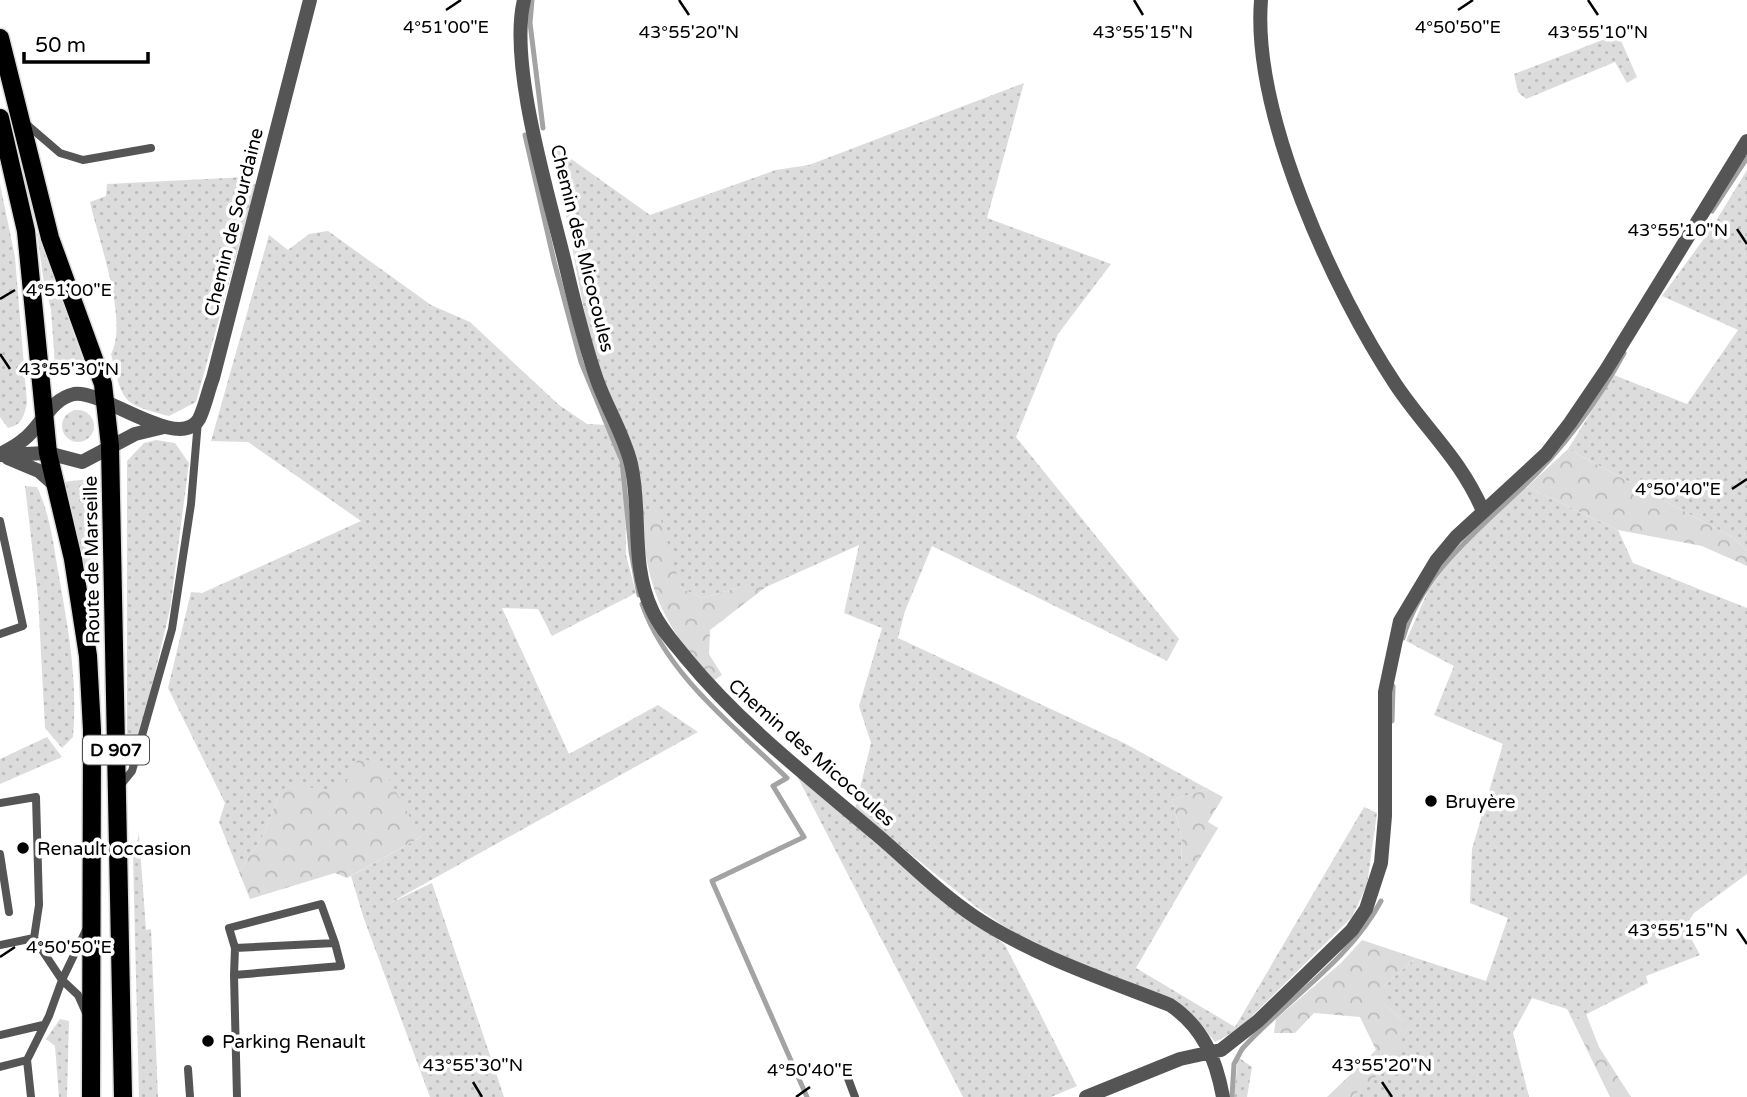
<svg xmlns="http://www.w3.org/2000/svg" width="1747" height="1097" viewBox="0 0 1747 1097" font-family="'Varela Round',sans-serif">
	<style>
		.grass { fill: url(#grass-dots) }
		.forest { fill: url(#forest-crowns) }
		.lines { fill: none; stroke-linecap: round; stroke-linejoin: round }
		.stream { stroke: #a3a3a3; stroke-width: 5 }
		.primary-casing { stroke: #dbdbdb; stroke-width: 21 }
		.service { stroke: #555; stroke-width: 8 }
		.minor { stroke: #555; stroke-width: 14 }
		.primary { stroke: #000; stroke-width: 18 }
		.ticks { fill: none; stroke: #000; stroke-width: 2.5 }
		.poi-dot { fill: #000; stroke: #fff; stroke-width: 2.5 }
		.labels { text-anchor: middle; stroke-width: 7; stroke-linejoin: round; paint-order: stroke }
		.shield { fill: #fff; stroke: #4c4c4c; stroke-width: 2 }
		.shield-label { font-size: 18px; font-weight: bold; fill: #000 }
		.street-label { font-size: 19px; fill: #000; stroke: #fff }
		.poi-label { font-size: 19px; fill: #000; stroke: #fff; text-anchor: start }
		.ticks-label { font-size: 18px; text-anchor: middle; fill: #000; stroke: #fff; stroke-width: 7; stroke-linejoin: round; paint-order: stroke }
	</style>
	<defs>
		<pattern id="grass-dots" width="8" height="8" patternUnits="userSpaceOnUse" patternTransform="scale(1.75)"><rect width="8" height="8" fill="#dcdcdc"/><path d="M2 2h.1M6 6h.1" fill="none" stroke="#bbb" stroke-width="1.8" stroke-linecap="round"/></pattern>
		<pattern id="forest-crowns" width="20" height="18" patternUnits="userSpaceOnUse" patternTransform="scale(1.75)"><rect width="20" height="18" fill="#dcdcdc"/><path d="M2 6a3 3 0 1 1 6 0M12 15a3 3 0 1 1 6 0" fill="none" stroke="#bbb"/></pattern>
	</defs>
	<rect width="100%" height="100%" fill="#fff"/>
	<!-- grass -->
	<path class="grass" d="M1618,34L1637,77L1627,83L1615,62L1526,99L1518,92L1514,74Z
		M1024,83L987,218L1111,264L1058,334L1016,437L1179,639L1167,661L932,546L905,611L898,638L1124,743L1208,789L1172,800L1182,839L1181,863H1197L1136,968L1235,1027L1364,807L1377,813L1367,885L1352,917L1238,1030L1215,1042L1194,1016L1172,1000L1115,980L1015,934L975,906L855,809L871,743L859,706L882,628L844,613L859,545L766,587H740L702,598L681,588L670,558L640,511L592,352L553,146L650,215L776,170L809,165Z
		M1747,170V551L1734,538L1568,449L1614,375L1687,404L1738,330L1662,296L1711,229Z
		M247,177L256,185L196,402L169,416C120,404 123,401 111,354C129,321 98,239 90,202L106,196L107,184Z
		M0,184L15,257L27,403C24,416 22,425 8,428L0,417Z
		M328,231L431,305L470,322L559,405L587,424L609,425L625,483L626,555L636,593L552,636L538,609L502,608L569,754L658,705L698,732L388,904L432,883L504,1097H430L364,919L351,876L421,837L348,780L324,792H280L264,834L239,872L219,822L225,803L168,688L191,592L202,593L361,521L248,442L211,441L269,235L288,250L309,234Z
		M37,232L87,371L56,378L51,310L43,277Z
		M62 426a16 16 0 1 1 32 0a16 16 0 1 1-32 0Z
		M156,440L175,443L189,463L170,609L141,733L127,755V461L144,443Z
		M98,478L96,586H86L63,482Z
		M25,486L37,487C50,515 53,541 58,571C68,627 78,680 73,737L62,748L45,728L38,597Z
		M1527,487L1618,530L1633,563L1747,608V874L1694,913L1685,927L1700,955L1646,976L1648,983L1573,1021L1567,1009L1532,998L1513,1033L1529,1097H1352L1388,1065L1405,1022L1384,1004V986L1416,958L1486,981L1508,918L1470,903L1472,849L1503,744L1434,715L1454,666L1406,641L1428,591L1454,555Z
		M47,737L62,757L0,784V759Z
		M796,774L1005,945L1077,1086L1051,1097H963Z
		M139,834L146,930L151,929L158,1097H139L133,857Z
		M60,1019L69,1021L67,1097H59L55,1046L46,1039Z
		M1238,1057L1252,1067L1247,1097H1234Z"/>
	<!-- forest -->
	<path class="forest" d="M1568,449L1734,538L1747,551V566L1702,546L1618,530L1527,487Z
		M658,510L681,588L702,598L740,587H766L710,630L709,654L722,675L711,682C661,617 648,594 640,511Z
		M359,757L381,765L421,837L347,878L335,873L250,899L239,872L264,834L280,792L291,782L324,791L348,780Z
		M1208,789L1223,797L1208,822L1218,828L1197,863L1181,864L1182,839L1172,800Z
		M1362,940L1416,958L1384,986V1004L1405,1022C1405,1057 1376,1076 1352,1097H1327L1376,1050L1360,1017L1314,1013L1295,1033H1274L1276,1019L1341,963Z
		M1586,1014L1599,1047L1631,1097H1610L1573,1021Z"/>
	<g class="lines">
		<!-- stream -->
		<path class="stream" d="M532,0L530,23L543,128
			M525,135L554,261L581,362L622,461L631,551L639,595
			M1712,211L1747,158
			M642,604C667,675 735,727 787,778L773,786L804,837L712,881L807,1097
			M1403,638C1422,574 1475,533 1521,489C1564,448 1596,405 1624,353
			M1392,721L1393,686
			M1232,1097L1234,1064L1242,1049C1287,999 1349,961 1381,901"/>
		<defs>
			<path id="primary" d="M0,38L50,238L103,384L110,446L123,1097
				M0,118L26,231L48,453L73,559L88,656L92,730L91,1097"/>
		</defs>
		<!-- primary casing -->
		<use href="#primary" class="primary-casing"/>
		<!-- service -->
		<path class="service" d="M24,122L60,153L83,160L151,148
			M0,521L23,626L0,634
			M119,787L132,771L172,629L191,504L198,421
			M0,803L36,797L39,905L34,938L62,980L49,1016L27,1060L31,1097
			M0,854L9,912
			M0,945L34,938
			M235,948L229,928L321,904L335,943
			M234,975L235,948L335,943L341,966L234,975L237,1097
			M86,1013L78,995L62,980L87,928
			M0,1035L43,1025
			M0,1067L27,1060
			M188,1069L190,1097
			M846,1073L855,1097"/>
		<!-- minor -->
		<path class="minor" d="M524,0C508,65 550,199 566,267C575,305 584,343 597,380C607,408 624,435 631,464C642,512 630,564 652,610C660,628 674,643 686,658C741,725 810,778 876,834C908,861 940,894 975,917C1034,956 1104,979 1170,1005C1203,1027 1216,1059 1223,1097
			M1261,0C1252,114 1334,292 1396,385C1427,431 1460,458 1483,511
			M0,454C8,450 16,446 23,440C41,427 50,399 74,394C102,389 179,453 199,419C205,407 208,391 213,378L310,0
			M1,455L48,453L82,462L135,434L164,427
			M8,458L39,471L56,486
			M1086,1097L1180,1059L1221,1050L1258,1021L1352,930L1366,909L1381,863L1385,816V692L1400,621L1436,561L1456,537L1546,454L1570,423L1606,370L1747,141"/>
		<!-- primary -->
		<use href="#primary" class="primary"/>
	</g>
	<!-- ticks -->
	<path class="ticks" d="M679,0L689,15M1134,0L1143,15M1588,0L1598,15M446,10L461,0M1458,10L1473,0M1737,229L1747,244M0,299L15,290M0,354L10,369M1732,489L1747,479M1737,929L1747,944M0,957L15,947M473,1082L482,1097M1382,1082L1392,1097M796,1097L810,1087"/>
	<!-- markers -->
	<g class="poi-dot">
		<circle cx="1431" cy="801" r="7"/>
		<circle cx="23" cy="848" r="7"/>
		<circle cx="208" cy="1041" r="7"/>
	</g>
	<g class="labels">
		<!-- shield labels -->
		<rect class="shield" x="83" y="735.5" width="66" height="29" rx="5"/>
		<g class="shield-label">
			<text x="116" y="756">D 907</text>
		</g>
		<!-- street labels -->
		<g class="street-label">
			<text transform="translate(233 222) rotate(-76)" y="7">Chemin de Sourdaine</text>
			<text transform="translate(583 248) rotate(76)" y="7">Chemin des Micocoules</text>
			<text transform="translate(91 560) rotate(-91)" y="7">Route de Marseille</text>
			<text transform="translate(812 752) rotate(41)" y="7">Chemin des Micocoules</text>
		</g>
		<!-- poi labels -->
		<g class="poi-label">
			<text x="1445" y="808">Bruyère</text>
			<text x="37" y="855">Renault occasion</text>
			<text x="222" y="1048">Parking Renault</text>
		</g>
	</g>
	<g class="ticks-label">
		<text x="446" y="33">4°51'00"E</text>
		<text x="1458" y="33">4°50'50"E</text>
		<text x="689" y="38">43°55'20"N</text>
		<text x="1143" y="38">43°55'15"N</text>
		<text x="1598" y="38">43°55'10"N</text>
		<text x="1678" y="236">43°55'10"N</text>
		<text x="69" y="296">4°51'00"E</text>
		<text x="69" y="375">43°55'30"N</text>
		<text x="1678" y="495">4°50'40"E</text>
		<text x="1678" y="936">43°55'15"N</text>
		<text x="69" y="953">4°50'50"E</text>
		<text x="473" y="1071">43°55'30"N</text>
		<text x="1382" y="1071">43°55'20"N</text>
		<text x="810" y="1076">4°50'40"E</text>
	</g>
	<!-- scale -->
	<path d="M24 52v10h124v-10" fill="none" stroke="#000000" stroke-width="3.5"/>
	<text x="35" y="52" font-size="21" fill="#000000" stroke="#ffffff" stroke-width="5" paint-order="stroke">50 m</text>
</svg>
